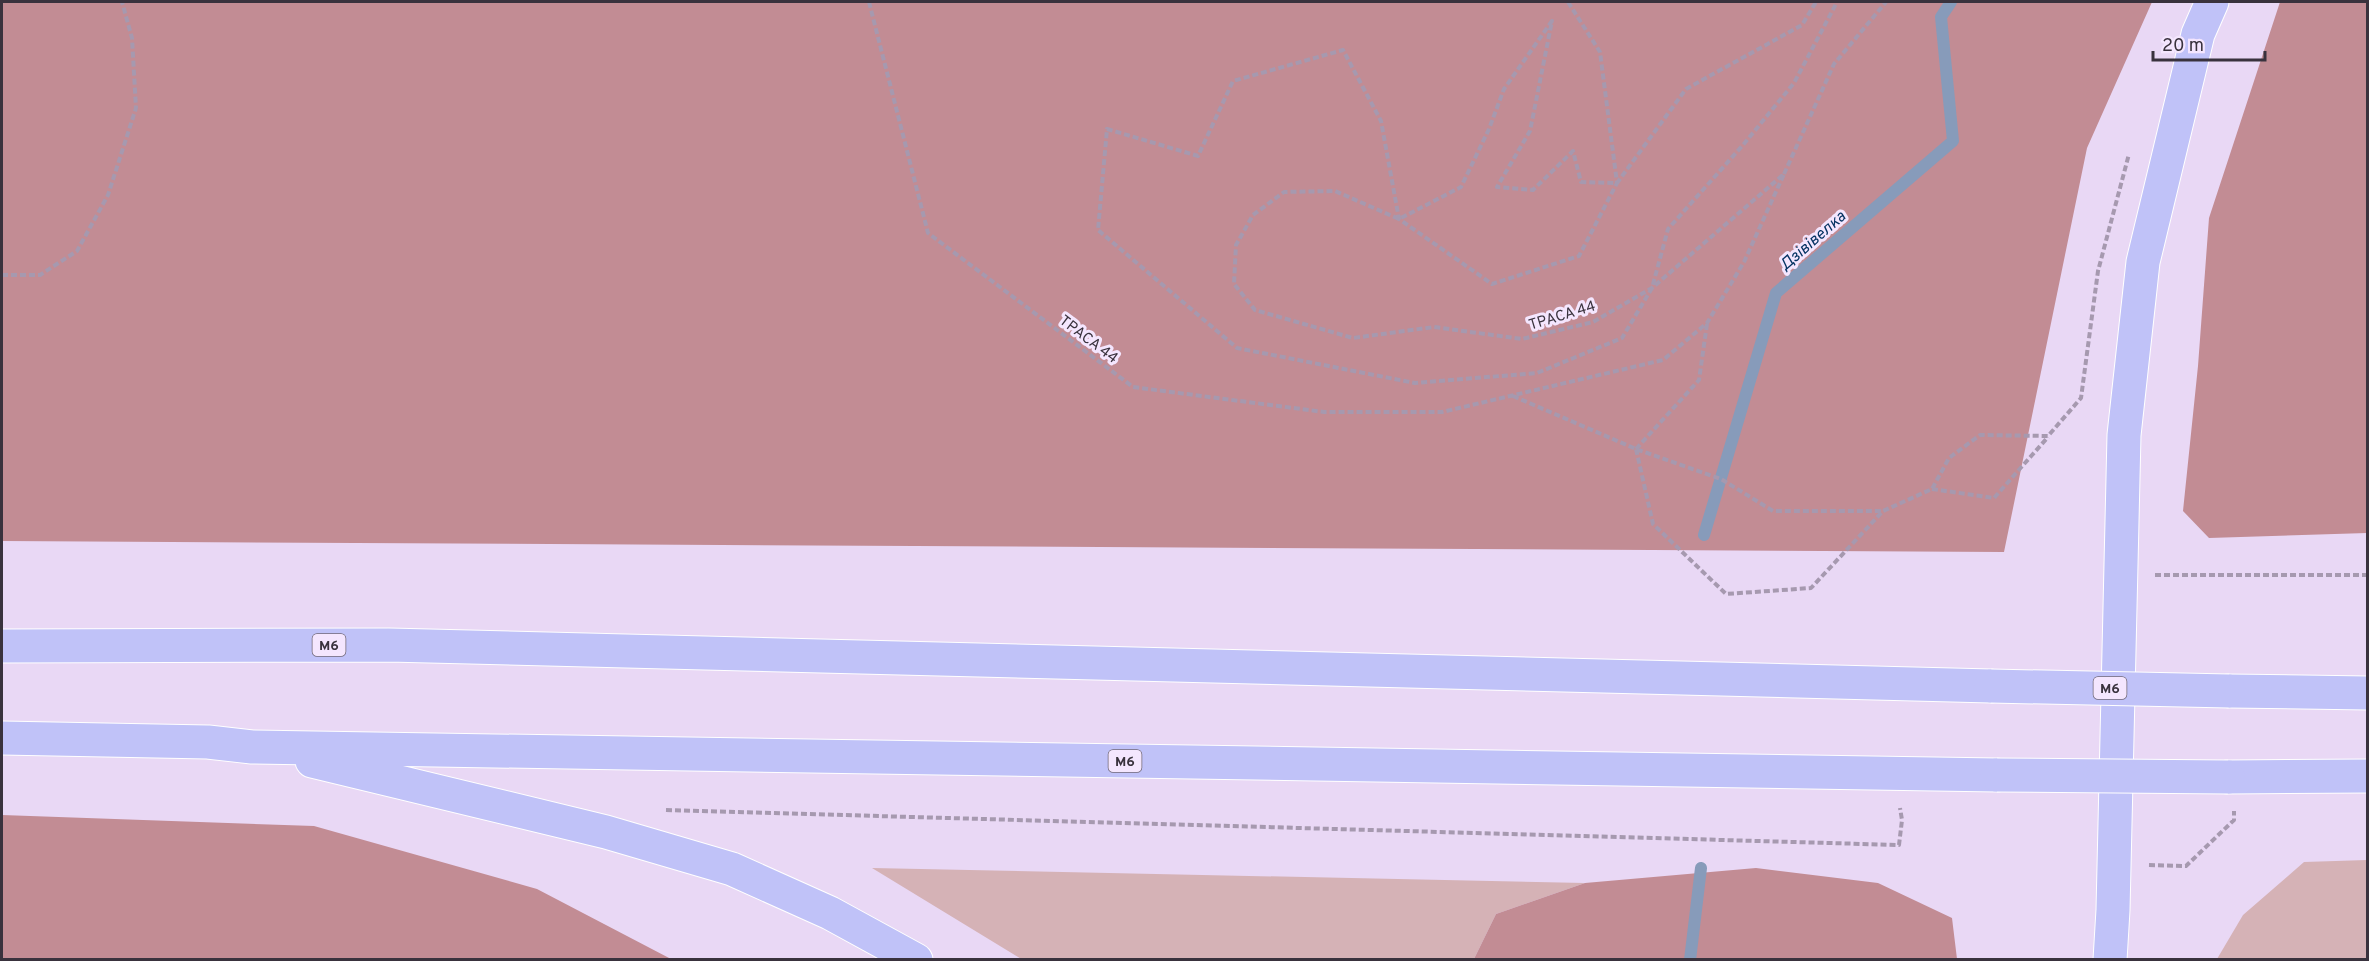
<svg xmlns="http://www.w3.org/2000/svg" width="2369" height="961" viewBox="0 0 2369 961" font-family="Overpass,sans-serif">
	<style>
		.green { fill: #d5b2b6 }
		.forest { fill: #c28c94 }
		.lines { fill: none; stroke-linecap: round; stroke-linejoin: round }
		.stream { stroke: #879bba; stroke-width: 12 }
		.highway-casing { stroke: #fff; stroke-width: 35 }
		.path { stroke: #a699af; stroke-width: 4; stroke-dasharray: 6 3; stroke-linecap: butt }
		.highway { stroke: #c0c2f8; stroke-width: 33 }
		.highway-bridge-casing { stroke: #fff; stroke-width: 35; stroke-linecap: butt }
		.highway-bridge { stroke: #c0c2f8; stroke-width: 33 }
		.labels { text-anchor: middle; stroke-width: 6; stroke-linejoin: round; paint-order: stroke }
		.shield { fill: #f4e6fe; stroke: #716877; stroke-width: 1.5 }
		.shield-label { font-size: 14px; font-weight: bold; fill: #39323d }
		.street-label { font-size: 15px; fill: #39323d; stroke: #f4e6fe }
		.water-label { font-size: 16px; font-style: italic; fill: #063362; stroke: #f4e6fe }
	</style>
	<rect width="100%" height="100%" fill="#e9d8f5"/>
	<!-- green -->
	<path class="green" d="M2367,860V959H2217L2243,915L2304,862Z
		M872,868L1585,883L1496,914L1474,959L1023,960Z"/>
	<!-- forest -->
	<path class="forest" d="M2,2H2152L2087,148L2004,552L2,541Z
		M2280,2H2367V533L2209,538L2183,511L2198,366L2209,218Z
		M2,815L314,826L537,889L671,959H2Z
		M1756,868L1878,883L1952,918L1957,959H1474L1496,914L1585,883Z"/>
	<g class="lines">
		<!-- stream -->
		<path class="stream" d="M1704,535L1776,293L1953,141L1941,17L1951,2
			M1690,960L1701,868"/>
		<defs>
			<path id="highway" d="M2,646L389,645L1991,686
				M2229,691L2368,693
				M2,738L208,742L252,747L1997,775
				M312,761L606,832L732,869L830,913L916,960
				M2228,777L2368,776
				M2110,960L2113,910L2124,435L2143,262L2198,34L2212,2"/>
		</defs>
		<!-- highway casing -->
		<use href="#highway" class="highway-casing"/>
		<!-- path -->
		<path class="path" d="M869,2L928,233L1133,387L1324,412H1442L1663,360L1707,323L1744,262L1784,174L1652,288L1593,322L1522,339L1434,327L1353,338L1255,310L1234,284L1236,245L1253,215L1284,192L1335,191L1399,219L1461,187L1489,129L1504,89L1552,21L1530,131L1497,187L1533,190L1573,151L1581,182L1617,183L1686,89L1802,25L1816,2
			M1568,2L1600,52L1617,183L1579,256L1492,284L1399,219L1381,121L1343,50L1233,81L1198,156L1107,129L1098,230L1237,348L1415,383L1537,373L1622,338L1652,288L1668,229L1743,145L1794,83L1837,2
			M1784,174L1834,64L1886,2
			M2,275H40L77,251L108,195L136,108L132,38L122,2
			M1513,396L1636,449L1721,479L1773,511H1882
			M1636,449L1653,524L1726,594L1811,588L1883,511L1932,489L1949,458L1980,435L2048,436L2081,398L2098,271L2129,154
			M1636,449L1699,380L1707,324
			M1932,489L1994,498L2048,437
			M2155,575H2368
			M666,810L1899,845L1902,820L1900,808
			M2149,865L2186,866L2234,820V811"/>
		<!-- highway -->
		<use href="#highway" class="highway"/>
		<defs>
			<path id="highway-bridge" d="M1991,686L2229,691
				M1997,775L2228,777"/>
		</defs>
		<!-- highway-bridge casing -->
		<use href="#highway-bridge" class="highway-bridge-casing"/>
		<!-- highway-bridge -->
		<use href="#highway-bridge" class="highway-bridge"/>
	</g>
	<g class="labels">
		<!-- shield labels -->
		<g class="shield">
			<rect x="312.5" y="634" width="33" height="22" rx="4.5"/>
			<rect x="2093.5" y="677" width="33" height="22" rx="4.5"/>
			<rect x="1108.5" y="750" width="33" height="22" rx="4.5"/>
		</g>
		<g class="shield-label">
			<text x="329" y="650">М6</text>
			<text x="2110" y="693">М6</text>
			<text x="1125" y="766">М6</text>
		</g>
		<!-- street labels -->
		<g class="street-label">
			<text transform="translate(1562 315) rotate(-17)" y="5">ТРАСА 44</text>
			<text transform="translate(1089 339) rotate(37)" y="5">ТРАСА 44</text>
		</g>
		<!-- water labels -->
		<g class="water-label">
			<text transform="translate(1812 240) rotate(-41)" y="6">Дзівівелка</text>
		</g>
	</g>
	<!-- border -->
	<rect width="2369" height="961" fill="none" stroke="#39323d" stroke-width="6"/>
	<!-- scale -->
	<path d="M2153 51v9h112v-9" fill="none" stroke="#39323d" stroke-width="3"/>
	<text x="2162" y="51" font-size="18" fill="#39323d" stroke="#f4e6fe" stroke-width="4.5" paint-order="stroke">20 m</text>
</svg>
